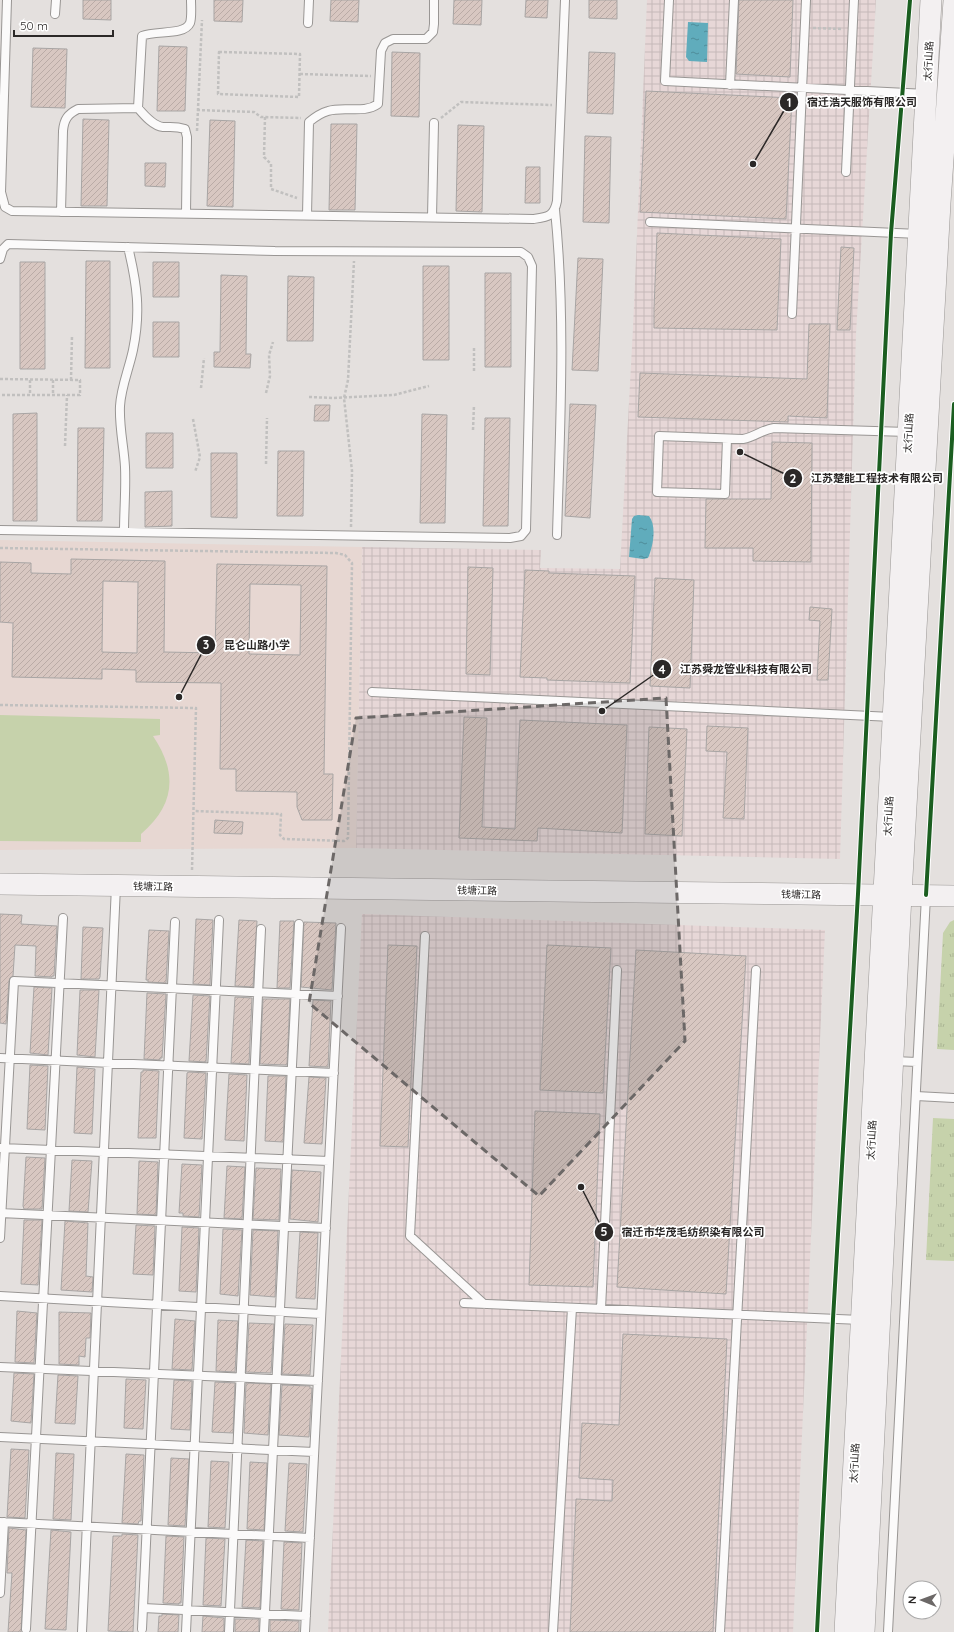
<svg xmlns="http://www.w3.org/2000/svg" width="954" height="1632" viewBox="0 0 954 1632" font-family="Quicksand,'Noto Sans SC',sans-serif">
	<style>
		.industrial { fill: url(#industrial-grid) }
		.education { fill: #e7d7d2 }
		.grass { fill: url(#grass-tufts) }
		.park { fill: #c6d2ab }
		.water { fill: url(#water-ripples) }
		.building { fill: url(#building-hatch); stroke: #a8a5a4; fill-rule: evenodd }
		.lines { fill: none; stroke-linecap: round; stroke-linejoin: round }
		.lane-casing { stroke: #999694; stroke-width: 10 }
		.secondary-casing { stroke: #999694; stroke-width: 22 }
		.path { stroke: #c1c0bf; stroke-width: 2.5; stroke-dasharray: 3 2; stroke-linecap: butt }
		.lane { stroke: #fbfafa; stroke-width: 8 }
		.secondary { stroke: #f3f0f1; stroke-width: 21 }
		.cycleway-casing { stroke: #fff; stroke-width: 6 }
		.cycleway { stroke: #1b5e20; stroke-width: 4 }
		.marked { fill: #6c6867; fill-opacity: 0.2; stroke: #6c6867; stroke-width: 3; stroke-dasharray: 8 5; stroke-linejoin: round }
		.labels { text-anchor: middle; stroke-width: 3.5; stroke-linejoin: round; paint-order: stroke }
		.street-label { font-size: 10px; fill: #2b2827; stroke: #fff }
		.leader { fill: none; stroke: #2b2827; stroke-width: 1.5 }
		.callout-dot { fill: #2b2827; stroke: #fff; stroke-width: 1.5 }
		.mark-label { font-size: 12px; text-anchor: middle; font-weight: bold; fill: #fff }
		.callout-label { font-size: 11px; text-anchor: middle; font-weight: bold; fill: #2b2827; stroke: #fff; stroke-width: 3.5; stroke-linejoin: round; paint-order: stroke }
	</style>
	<defs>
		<pattern id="industrial-grid" width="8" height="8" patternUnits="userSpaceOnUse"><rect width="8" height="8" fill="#e7d7d7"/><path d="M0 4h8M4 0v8" fill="none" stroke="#c6b9b9"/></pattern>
		<pattern id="grass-tufts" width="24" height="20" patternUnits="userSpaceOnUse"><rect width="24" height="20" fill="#c6d2ab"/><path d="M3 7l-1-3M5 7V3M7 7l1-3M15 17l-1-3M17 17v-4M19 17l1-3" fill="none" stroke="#aab493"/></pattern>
		<pattern id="water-ripples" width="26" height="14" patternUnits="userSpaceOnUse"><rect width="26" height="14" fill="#60acbc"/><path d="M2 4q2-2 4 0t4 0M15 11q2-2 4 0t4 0" fill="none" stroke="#4f8c99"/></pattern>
		<pattern id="building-hatch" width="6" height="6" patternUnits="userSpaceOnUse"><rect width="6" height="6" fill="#d8c7c1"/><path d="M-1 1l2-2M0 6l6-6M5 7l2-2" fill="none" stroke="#baaba6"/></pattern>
	</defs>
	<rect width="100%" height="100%" fill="#e4e0de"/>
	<!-- industrial -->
	<path class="industrial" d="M647,0H876L856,334L840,859L356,848L362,547L541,550L540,568L620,569L633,328Z
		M362,914L825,930L793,1632H328Z"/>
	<!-- education -->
	<path class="education" d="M0,540L362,547L356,848L0,850Z"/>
	<!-- grass -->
	<path class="grass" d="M954,920V1050L937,1049L943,933L950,922Z
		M933,1118L954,1119V1261L926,1260Z"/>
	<!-- park -->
	<path class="park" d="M0,715L160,719V735L153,736C178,773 175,805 141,834V842L0,841Z"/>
	<!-- water -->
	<path class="water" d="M688,22L708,23L707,62L689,61L686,57Z
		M638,515L649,516C657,526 653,547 648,558L643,559L629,557L632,519L634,516Z"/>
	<!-- building -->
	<path class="building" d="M83,0H111V20L83,19Z
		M214,0H243L242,22L214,21Z
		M331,0H359L358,22L330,21Z
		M454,0H482L481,25L453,24Z
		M526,0H548L547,18L525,17Z
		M589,0H617V19L589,18Z
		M739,0H793L790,77L736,74Z
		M159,46L187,47L185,111H157Z
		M33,48L67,49L65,108L31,107Z
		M392,52L420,53L419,117L391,116Z
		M589,52L615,53L613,114L587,113Z
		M646,91L792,98L786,219L640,212Z
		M83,119L109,120L107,206H81Z
		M210,120L235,121L233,207L207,206Z
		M331,124H357L355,210H329Z
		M458,125L484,126L482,212L456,211Z
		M585,136L611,137L609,223L583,222Z
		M145,163H166L165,187L145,186Z
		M526,167H540V203H525Z
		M657,233L781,239L777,330L654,328V309Z
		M841,247L854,248L850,330H837Z
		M578,258L603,259L598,371L572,370Z
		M86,261H110V368H85Z
		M20,262H45V369H20Z
		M153,262H179V297H153Z
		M423,266H449V360H423Z
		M485,273H511V367H485Z
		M221,275L247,276L246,354H251L250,368L214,367V352H220Z
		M288,276L314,277L313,341H287Z
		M153,322H179V357H153Z
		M809,324H830L827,418L788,416V422L638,417L640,373L807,379Z
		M570,404L596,405L590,518L565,516Z
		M315,405H330L329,421H314Z
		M37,413V521H13V414Z
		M422,414L447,415L445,523H420Z
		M485,418H510L508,526H483Z
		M78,428H104L102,521H77Z
		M146,433H173V468H146Z
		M772,442L812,443L811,562L753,561V548H705L706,499H771Z
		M278,451H304L303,516H277Z
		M211,453H237V518L211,517Z
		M172,491V526L145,527V492Z
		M71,559L165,561L164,652L215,653L217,564L327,566L324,774H333L332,820H302L297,807V792L236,791V769H220L221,683L136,682V670L102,669V679L12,677L13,623L0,622V562L31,563V573L71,574ZM103,581L138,582L137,653L102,652ZM250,584L301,585L300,655L249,654Z
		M468,567L493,568L490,675L466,674Z
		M525,570L549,571V573L635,576L630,683L547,680V678L520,677Z
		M655,578L694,580L690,688L650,686Z
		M810,607L832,609L828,680H817L820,621L809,620Z
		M464,717L487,718L482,827L515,829L520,720L627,725L622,833L538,828L537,841L459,838Z
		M707,726L748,728L744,819L723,818L727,752L706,751Z
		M649,727L687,729L682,836L645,834Z
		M215,820L243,822L242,834L214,833Z
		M0,914L22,915L21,924L57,926L54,976H52V977L35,976L36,946L15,945L13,976L10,978L9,981L6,1024L0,1023Z
		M196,919L213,920L210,985L193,984Z
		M239,920L257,921L253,987L235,986Z
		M280,921H294L290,988H277Z
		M304,922L336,923L332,990L301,987Z
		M83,927L103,928L100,977L99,979H81Z
		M149,930L169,931L166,983L148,982V980H146Z
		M388,945L417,946L408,1147L380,1146Z
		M547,945L611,948L603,1093L540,1090Z
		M636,950L746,956L726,1294L617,1287Z
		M34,987L52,988L48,1055L30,1053Z
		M80,990H99L95,1057L77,1055Z
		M147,993L166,994L162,1058H160V1060L144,1059Z
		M193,995L210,996L206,1062L189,1061Z
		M235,997L252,998L249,1064L231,1063Z
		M263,999H290L287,1065L260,1064Z
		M313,1000L331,1001L328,1067L309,1066Z
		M30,1065L48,1066L45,1130L27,1129Z
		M77,1067L95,1069L92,1134L74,1133Z
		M143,1070L159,1071L156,1138H138L141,1072H143Z
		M189,1072L206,1073L202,1139L184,1138L187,1073Z
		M229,1074L247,1075L244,1141L225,1140Z
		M268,1076H286L283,1142L265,1141Z
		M309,1077L326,1078L322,1144L304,1143Z
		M535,1111L600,1114L593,1287L529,1285Z
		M26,1157L45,1158L42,1209H24L23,1206Z
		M72,1160L92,1161L88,1212L69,1211Z
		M139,1161L158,1162L156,1215L137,1214Z
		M182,1164L202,1165L199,1217L183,1216V1213H179Z
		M227,1166L245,1167L242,1219L224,1218Z
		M256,1168L281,1169L279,1220L253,1219Z
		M292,1170L321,1172L318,1222L290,1219Z
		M24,1220H42L38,1285L21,1284Z
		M65,1221L88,1223L86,1276L93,1277L92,1292L61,1290Z
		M136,1225L155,1226L153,1275L133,1274Z
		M182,1227L199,1228L196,1292L179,1291Z
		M223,1229L242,1230L238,1296L220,1294Z
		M253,1230L278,1231L275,1297L250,1295Z
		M300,1232L318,1233L315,1299L296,1298Z
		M17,1311L37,1313L34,1363L15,1362Z
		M59,1312L91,1313L90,1338H86L85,1357L79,1356V1365L59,1364Z
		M175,1319L195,1321L192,1370L172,1369Z
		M218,1320L238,1321L235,1372L216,1371Z
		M249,1323L274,1324L271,1373L246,1372Z
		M285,1324L313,1325L310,1375L282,1374Z
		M623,1334L727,1339L713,1632H570L576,1499L612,1501L613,1480L579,1478L582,1423L619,1425Z
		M14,1373L34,1374L31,1423L11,1421Z
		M58,1375L78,1376L75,1424L55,1423Z
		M126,1379L146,1380L143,1429L124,1428Z
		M174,1380L192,1381L190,1430L171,1429Z
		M215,1382L235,1383L233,1433L212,1432Z
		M246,1383L271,1384L268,1435L244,1433Z
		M282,1385L310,1386V1388H312L309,1437L279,1435Z
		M11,1449L29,1450L25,1518L7,1517Z
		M56,1453L74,1454L71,1520L53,1519Z
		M126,1454L144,1455L141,1521H139L138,1524L122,1523Z
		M171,1458L189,1459L185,1526L168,1525Z
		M211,1461L229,1462L225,1528L208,1527Z
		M250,1462L267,1463L264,1530L247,1529Z
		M289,1463L307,1464L303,1532L285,1531Z
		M9,1528L26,1530L21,1632H8L12,1573H7Z
		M51,1530L71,1532L66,1630L45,1629Z
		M122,1534L138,1535L133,1632L108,1631L113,1536H122Z
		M166,1536L184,1537L181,1603H179V1604L163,1603Z
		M206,1538L225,1539L221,1606L203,1605Z
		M246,1540L263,1541L260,1608L242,1607Z
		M284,1542L302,1543L299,1610L281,1609Z
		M162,1614L179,1615L178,1632H158L159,1616H162Z
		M203,1616L224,1618V1632H202Z
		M235,1619H259V1632H235Z
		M270,1620L299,1621V1632H270Z"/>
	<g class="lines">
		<defs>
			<path id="lane" d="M7,0L1,192L5,207L12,211L533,219C547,217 554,217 557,201L565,0
				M669,0L665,81L927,94
				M55,14L56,0
				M308,23L309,0
				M730,85L734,0
				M846,172L854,0
				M555,210C566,318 560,427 557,535
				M61,212L63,131C64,119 68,114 78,109L138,108
				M186,213L187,137L185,129C176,126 172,127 163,127C153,126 144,115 138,108L142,36C156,30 184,36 190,23C192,17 191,6 191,0
				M307,215L309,122C315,117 321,113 328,111C344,106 364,114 378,104L381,51L385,43L393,39H426L433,32L434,24V0
				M432,217L434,123
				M650,222L919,234
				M0,259L3,249L8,244L275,251L521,252L528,257L532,266L526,530L521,536L510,538L0,530
				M792,314L806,0
				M727,439L725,494L657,492L659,436L743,439C755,437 761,430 774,428L908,432
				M124,532C124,510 126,489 125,467C124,447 119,427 120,406C121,387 129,369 133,350C141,312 137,284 128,247
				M372,692L892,717
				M425,936L410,1236L484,1304
				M0,1058L334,1073
				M894,1061L917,1062
				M916,1096L954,1098
				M1,1148L329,1161
				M0,1213L326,1228
				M0,1238L14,981L338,996
				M0,1296L321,1314
				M464,1303L861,1320
				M601,1309L617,970
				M0,1367L318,1381
				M0,1437L314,1452
				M0,1522L310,1538
				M0,1593L4,1522
				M143,1608L306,1616
				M26,1629L63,918
				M142,1629L175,922
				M82,1632L116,886
				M186,1632L219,920
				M229,1632L261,929
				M264,1632L299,924
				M305,1632L341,928
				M553,1632L572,1308
				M720,1632L756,970
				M888,1632L926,896"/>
			<path id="secondary" d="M0,884L954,896
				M845,1632L931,0
				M864,1632L901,895L940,203L954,1"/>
		</defs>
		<!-- lane casing -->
		<use href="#lane" class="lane-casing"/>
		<!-- secondary casing -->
		<use href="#secondary" class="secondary-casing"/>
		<!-- path -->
		<path class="path" d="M813,28L842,29
			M219,52L300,54L299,97L218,94Z
			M300,74L371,76
			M197,110L254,112L261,117L301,118
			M265,117L264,157L271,164V189L297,198
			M441,118L461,102L552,105
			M197,131L202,20
			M474,348V372
			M0,379L80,380V395H0
			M30,380V395
			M53,380V395
			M71,380L72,336
			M201,388L204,358
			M266,393L270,376L269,355L273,342
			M309,397L334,398L394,395L429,386
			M193,419L200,457L195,472
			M473,430L474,405
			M65,446L67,395
			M266,464L267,418
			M351,527L352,471L344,398L348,380L354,261
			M0,548L336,553L345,555L352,563L348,838L344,841L284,839L280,835L281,814L194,811
			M0,705L196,708L192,870"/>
		<!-- lane -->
		<use href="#lane" class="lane"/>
		<!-- secondary -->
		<use href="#secondary" class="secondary"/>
		<defs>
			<path id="cycleway" d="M926,895L954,404
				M817,1632L833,1319L858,894L891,233L910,0"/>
		</defs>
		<!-- cycleway casing -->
		<use href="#cycleway" class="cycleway-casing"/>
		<!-- cycleway -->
		<use href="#cycleway" class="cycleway"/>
	</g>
	<!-- marked area -->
	<path class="marked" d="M666,698L685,1041L539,1196L309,1003L356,718Z"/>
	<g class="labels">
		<!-- street labels -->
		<g class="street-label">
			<text transform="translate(928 61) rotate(-87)" y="4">太行山路</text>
			<text transform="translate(908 433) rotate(-87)" y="4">太行山路</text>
			<text transform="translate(888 816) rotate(-87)" y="4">太行山路</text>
			<text transform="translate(153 886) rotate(1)" y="4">钱塘江路</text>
			<text transform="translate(477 890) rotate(1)" y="4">钱塘江路</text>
			<text transform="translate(801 894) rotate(1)" y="4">钱塘江路</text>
			<text transform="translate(871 1140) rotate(-87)" y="4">太行山路</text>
			<text transform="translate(854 1463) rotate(-87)" y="4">太行山路</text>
		</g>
	</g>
	<!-- callouts -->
	<path class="leader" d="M753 164L789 102M740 452L793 478M179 697L206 645M602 711L662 669M581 1187L604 1232"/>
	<g class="callout-dot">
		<circle cx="753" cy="164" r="4"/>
		<circle cx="740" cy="452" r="4"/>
		<circle cx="179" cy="697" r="4"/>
		<circle cx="602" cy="711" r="4"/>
		<circle cx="581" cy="1187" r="4"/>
		<circle cx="789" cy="102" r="10"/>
		<circle cx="793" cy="478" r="10"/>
		<circle cx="206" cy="645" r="10"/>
		<circle cx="662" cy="669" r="10"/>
		<circle cx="604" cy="1232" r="10"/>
	</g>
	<g class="mark-label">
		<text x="789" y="107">1</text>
		<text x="793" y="483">2</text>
		<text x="206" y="649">3</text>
		<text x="662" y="674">4</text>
		<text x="604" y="1236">5</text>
	</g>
	<g class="callout-label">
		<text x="862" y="106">宿迁浩天服饰有限公司</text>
		<text x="877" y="482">江苏楚能工程技术有限公司</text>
		<text x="257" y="649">昆仑山路小学</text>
		<text x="746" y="673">江苏舜龙管业科技有限公司</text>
		<text x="693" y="1236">宿迁市华茂毛纺织染有限公司</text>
	</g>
	<!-- north arrow -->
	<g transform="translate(922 1600) rotate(271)"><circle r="19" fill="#ffffff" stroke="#aaa9a9"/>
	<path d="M0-3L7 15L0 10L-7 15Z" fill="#6c6867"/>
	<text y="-6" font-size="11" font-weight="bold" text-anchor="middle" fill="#2b2827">N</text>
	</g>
	<!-- scale -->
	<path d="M14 30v6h99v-6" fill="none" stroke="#2b2827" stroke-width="2"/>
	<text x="20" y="30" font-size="12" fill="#2b2827" stroke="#ffffff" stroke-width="3" paint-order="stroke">50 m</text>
</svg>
